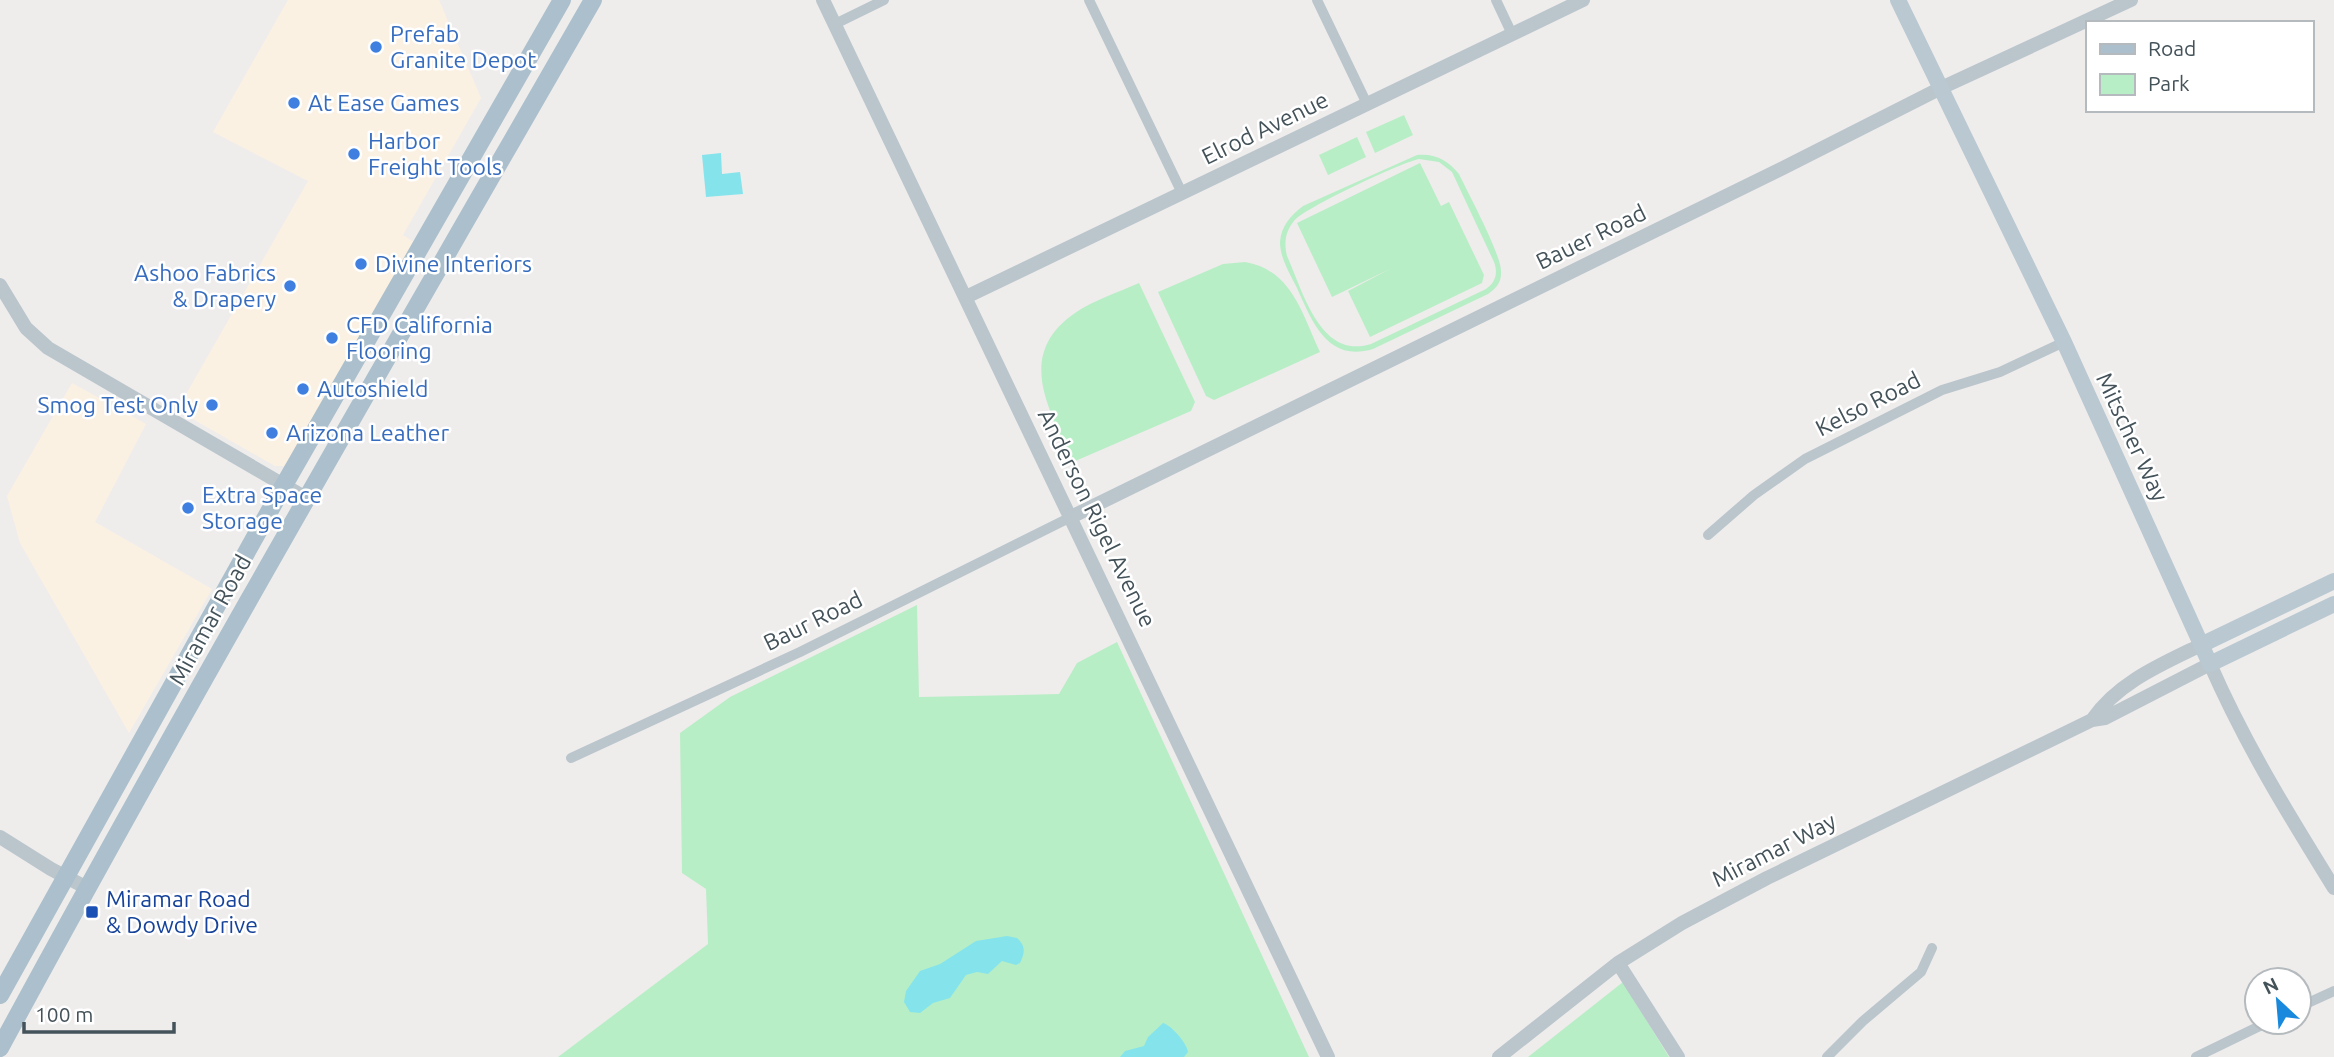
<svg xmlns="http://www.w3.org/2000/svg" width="2334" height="1057" viewBox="0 0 2334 1057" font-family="Ubuntu,sans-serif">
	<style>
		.commercial { fill: #fbf1e3 }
		.green { fill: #b8eec6; fill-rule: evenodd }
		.water { fill: #85e4eb }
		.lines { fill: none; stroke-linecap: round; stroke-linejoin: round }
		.minor { stroke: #bac6cc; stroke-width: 10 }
		.tertiary { stroke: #bac6cc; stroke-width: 14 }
		.secondary { stroke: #b9c8d1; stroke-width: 16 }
		.primary { stroke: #abc0cc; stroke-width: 18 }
		.shop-dot { fill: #3f7fe0; stroke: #fff; stroke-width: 2.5 }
		.transit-dot { fill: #1a4fb4; stroke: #fff; stroke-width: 2.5 }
		.labels { text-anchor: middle; stroke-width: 5; stroke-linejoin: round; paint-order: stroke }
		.shop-label { font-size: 23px; fill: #366cbe; stroke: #fff; text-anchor: start }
		.street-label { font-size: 23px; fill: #445259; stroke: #fff }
		.transit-label { font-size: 23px; fill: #164399; stroke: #fff; text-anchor: start }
	</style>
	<rect width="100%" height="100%" fill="#efecec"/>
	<!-- commercial -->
	<path class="commercial" d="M288,0H439L481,98L403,235L414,242L291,459L284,466H275L177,410L308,181L213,132Z
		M72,383L146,424L95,522L212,589L129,733L20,543L7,496Z"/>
	<!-- green -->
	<path class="green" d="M1404,115L1413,135L1375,153L1366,132Z
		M1357,137L1366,157L1328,175L1319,155Z
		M1417,155C1434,153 1448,160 1459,174C1468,193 1501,254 1501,271C1502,282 1496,289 1488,294L1373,349C1327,363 1312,321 1297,288C1290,274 1280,258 1280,242C1281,226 1291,215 1303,206ZM1419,159L1439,162L1452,172L1494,262C1498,273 1496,282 1486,289L1371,344C1320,360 1303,291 1287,256C1284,243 1285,232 1294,221C1304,208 1400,163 1419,159Z
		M1420,163L1441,206L1449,202L1484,275L1482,283L1370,337L1348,291L1390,269L1332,297L1297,223Z
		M1245,262C1292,270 1302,314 1320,352L1214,400L1206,396L1158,292L1223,264Z
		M1139,283L1195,402L1191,411L1073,462C1050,411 1014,355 1075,313C1094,300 1119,292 1139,283Z
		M917,605L919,697L1059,694L1077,663L1117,642L1309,1057H558L708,944L706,889L682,873L680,733L730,697Z
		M1623,982L1669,1057H1528Z"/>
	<!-- water -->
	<path class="water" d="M721,153L722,174L740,172L743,194L706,197L702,155Z
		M1007,936L1017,938C1026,946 1025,953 1020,963L1016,965L1002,961L988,974L977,972L966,975L950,998L933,1003L920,1013L910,1012L904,1002L906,991L920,971L940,964L976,941Z
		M1163,1023C1171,1025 1187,1043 1188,1052L1184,1057H1120L1125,1051L1144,1046L1148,1037Z"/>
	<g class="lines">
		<!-- minor -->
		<path class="minor" d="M1089,0L1182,193
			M1317,0L1367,104
			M1496,0L1512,34
			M835,24L884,0
			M1708,535L1754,495L1805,459L1942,390L2000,372L2064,342
			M571,758L800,652L1071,517
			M2299,1007L2334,991
			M1827,1057L1863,1021L1921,972L1932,948
			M2196,1057L2268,1022"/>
		<!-- tertiary -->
		<path class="tertiary" d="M823,0L1328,1057
			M0,285L26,328L48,348L306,498
			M966,297L1583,0
			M1071,517L1783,168L1941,88L2131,0
			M2092,720C2118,682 2162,664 2203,644
			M0,837L51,869L87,888
			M1618,963L1678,1057
			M1499,1057L1618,963L1682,923L1767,878L2092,720L2105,718L2210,664C2245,744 2288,814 2334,888"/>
		<!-- secondary -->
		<path class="secondary" d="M1898,0L2064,342L2210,664L2334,604
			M2203,644L2334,581"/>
		<!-- primary -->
		<path class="primary" d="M0,995L284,485L562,0
			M0,1048C191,695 393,348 593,0"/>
	</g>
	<!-- markers -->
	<g class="shop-dot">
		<circle cx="376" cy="47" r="7"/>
		<circle cx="294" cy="103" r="7"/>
		<circle cx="354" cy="154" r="7"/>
		<circle cx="361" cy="264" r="7"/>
		<circle cx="290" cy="286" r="7"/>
		<circle cx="332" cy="338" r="7"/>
		<circle cx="303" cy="389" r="7"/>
		<circle cx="212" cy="405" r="7"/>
		<circle cx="272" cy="433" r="7"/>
		<circle cx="188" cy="508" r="7"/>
	</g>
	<rect class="transit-dot" x="85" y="905" width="14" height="14" rx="3.5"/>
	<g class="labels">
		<!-- shop labels -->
		<g class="shop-label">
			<text x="390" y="42">Prefab<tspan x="390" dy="26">Granite Depot</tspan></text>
			<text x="308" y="111">At Ease Games</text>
			<text x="368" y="149">Harbor<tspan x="368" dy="26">Freight Tools</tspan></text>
			<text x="375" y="272">Divine Interiors</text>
			<text x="276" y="281" text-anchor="end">Ashoo Fabrics<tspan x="276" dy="26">&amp; Drapery</tspan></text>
			<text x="346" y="333">CFD California<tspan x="346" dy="26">Flooring</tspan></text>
			<text x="317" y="397">Autoshield</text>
			<text x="198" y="413" text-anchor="end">Smog Test Only</text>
			<text x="286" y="441">Arizona Leather</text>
			<text x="202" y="503">Extra Space<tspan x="202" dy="26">Storage</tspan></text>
		</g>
		<!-- street labels -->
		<g class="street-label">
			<text transform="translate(1265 128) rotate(-26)" y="8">Elrod Avenue</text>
			<text transform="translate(1591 237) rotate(-26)" y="8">Bauer Road</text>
			<text transform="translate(1868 404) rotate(-27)" y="8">Kelso Road</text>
			<text transform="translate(2132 437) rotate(65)" y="8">Mitscher Way</text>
			<text transform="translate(1097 518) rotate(64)" y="8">Anderson Rigel Avenue</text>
			<text transform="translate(210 620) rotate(-61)" y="8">Miramar Road</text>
			<text transform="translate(813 621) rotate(-26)" y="8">Baur Road</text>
			<text transform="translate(1774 850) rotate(-27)" y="8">Miramar Way</text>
		</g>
		<!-- transit labels -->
		<g class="transit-label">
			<text x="106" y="907">Miramar Road<tspan x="106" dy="26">&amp; Dowdy Drive</tspan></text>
		</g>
	</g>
	<!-- legend -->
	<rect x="2086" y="21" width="228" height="91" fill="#ffffff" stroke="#b4babd" stroke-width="2"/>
	<rect x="2100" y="44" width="35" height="10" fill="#abc0cc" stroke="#b4babd" stroke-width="2"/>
	<text x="2148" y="56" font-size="21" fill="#445259">Road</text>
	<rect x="2100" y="74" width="35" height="21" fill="#b8eec6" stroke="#b4babd" stroke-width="2"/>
	<text x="2148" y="91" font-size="21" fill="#445259">Park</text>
	<!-- north arrow -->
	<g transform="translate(2278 1001) rotate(334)"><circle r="33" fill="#ffffff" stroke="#b4babd" stroke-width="2"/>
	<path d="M0-5L12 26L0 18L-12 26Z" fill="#1889dd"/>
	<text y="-10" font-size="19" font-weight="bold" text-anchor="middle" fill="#445259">N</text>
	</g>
	<!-- scale -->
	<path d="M24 1022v10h150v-10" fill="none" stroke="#445259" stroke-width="3.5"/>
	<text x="35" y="1022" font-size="21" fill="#445259" stroke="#ffffff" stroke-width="5" paint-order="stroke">100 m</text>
</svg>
